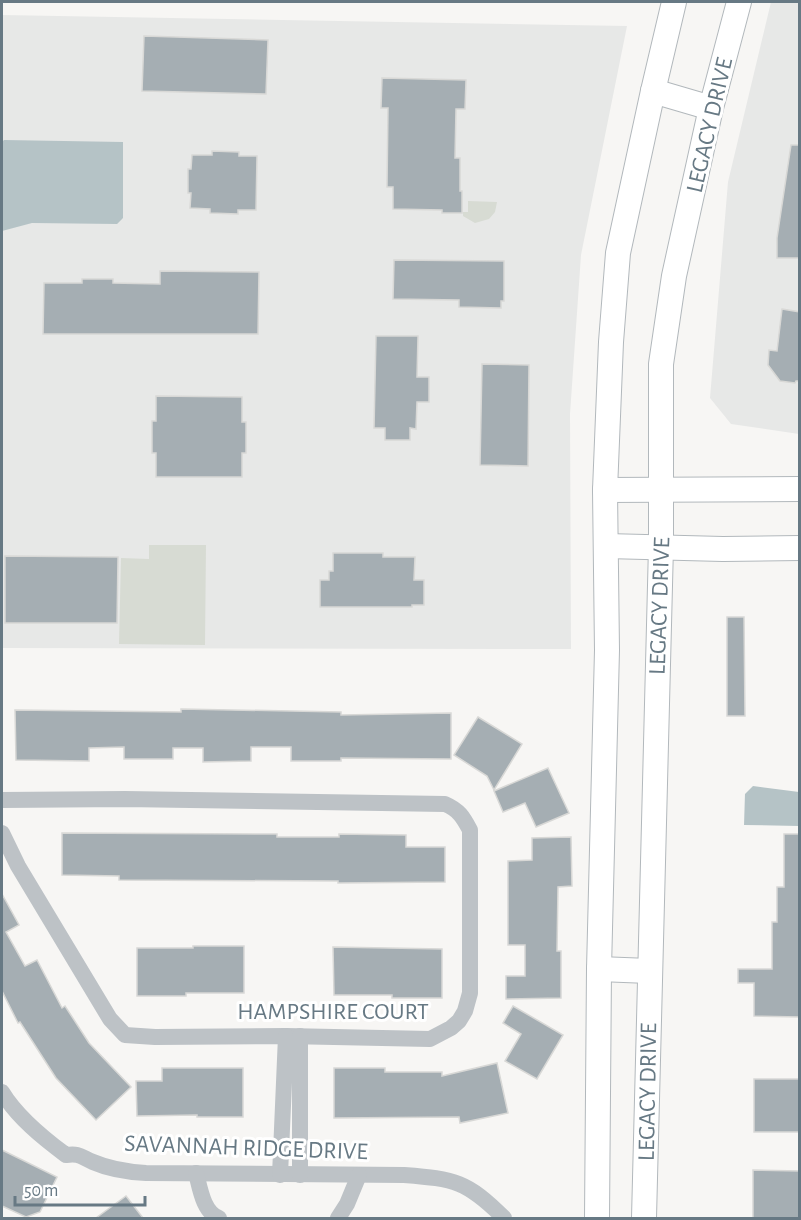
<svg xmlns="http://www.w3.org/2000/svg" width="801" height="1220" font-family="'Alegreya Sans',sans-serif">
	<rect width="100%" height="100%" fill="#f7f6f4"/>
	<g fill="#e7e8e7">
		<path d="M771 2H799V434L731 424 710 398 728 182Z"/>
		<path d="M2 15 627 26 581 255 570 414 571 649 2 648Z"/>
	</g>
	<g fill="#d7dbd3">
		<path d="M468 201 497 202 495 212 489 219 475 223 463 216V212H468Z"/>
		<path d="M149 545H206L205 645 119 644 121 558 149 559Z"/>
	</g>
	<g fill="#b5c3c6">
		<path d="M4 140 123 142V218L117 224 32 223 2 231V142Z"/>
		<path d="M753 786 799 792V826L744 825 745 794Z"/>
	</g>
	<g fill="#a5aeb3" stroke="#d8d8d6" stroke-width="1.5">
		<path d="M144 36 268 40 266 94 142 91Z"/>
		<path d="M382 78 466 80 465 109H456L455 158H460V191H462V213H442V210L393 209V187H387L388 108H381Z"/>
		<path d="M791 145H800V258H777V238Z"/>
		<path d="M212 151 239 152V156H257L256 210H238V214L210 213V209L190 208 191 193H188V169H191L192 155H212Z"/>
		<path d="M394 260 504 261V301H501V308L459 307V300L393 299Z"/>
		<path d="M160 271 259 272 258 334H43L44 283H82V279H113V283L160 284Z"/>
		<path d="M782 309 800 312V381H796L795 383 780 381 768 365 769 350 777 351Z"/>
		<path d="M376 336H418L417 377H429V402H417L416 429 410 428V440H385V428H374Z"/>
		<path d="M482 364 529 365 528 466 480 465Z"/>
		<path d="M156 396 242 397V422H246V453H242V477H156V453H152V421H156Z"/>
		<path d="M333 553H383V557H415L414 580H424V605H412V607H320V580H329V571H333Z"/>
		<path d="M5 556 118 557 117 623H5Z"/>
		<path d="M727 617H744L745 716H727Z"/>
		<path d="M181 709 341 712V715L451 713V759L341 758V761H291V747H251V761L203 762V748H173V759H124V747L89 748V761L16 760 15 710 181 712Z"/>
		<path d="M478 717 522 744 494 790 487 776 454 755Z"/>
		<path d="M548 768 569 813 536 827 525 803 503 812 494 791Z"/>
		<path d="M62 833 277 834V837H339V834L406 835V847H445V882L338 883V881L119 880V876L62 875Z"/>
		<path d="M784 834H800V1017L754 1016V983H738V969H772V922H777V887H784Z"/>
		<path d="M571 837 572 886 558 887 557 951H561V998L506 999V976H525V945H508V861L532 860V838Z"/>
		<path d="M2 894 19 925 6 932 25 966 37 960 62 1008 65 1006 89 1043 131 1087 96 1120 56 1078 20 1022 18 1023 2 991Z"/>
		<path d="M193 946H244V993H186V996H137V948H193Z"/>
		<path d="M333 947 442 949V998H392V995H334Z"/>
		<path d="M513 1006 563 1035 537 1079 505 1061 521 1034 503 1023Z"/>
		<path d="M497 1063 508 1113 460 1123 459 1117 334 1118V1068H385V1072H442V1076Z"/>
		<path d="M162 1068H243V1117H197V1115L137 1116 136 1081H162Z"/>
		<rect x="754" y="1079" width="46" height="53"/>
		<path d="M2 1150 57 1177 40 1212 26 1217 2 1206Z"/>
		<path d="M753 1170 800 1171V1218H753Z"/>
		<path d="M126 1196 143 1218H96Z"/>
	</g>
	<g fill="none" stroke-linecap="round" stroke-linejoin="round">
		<defs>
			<g id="secondary">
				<path d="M653 91 711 108"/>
				<path d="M605 490 800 489"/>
				<path d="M606 546 723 549 800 548"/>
				<path d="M599 969 649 971"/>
				<path d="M597 1218 599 969 607 650 605 490 611 342 618 253 653 91 674 2"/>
				<path d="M644 1218 661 546V364L674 276 711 108 739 2"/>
			</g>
		</defs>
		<use href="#secondary" stroke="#b2b8bc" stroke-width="26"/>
		<g stroke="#bdc2c6" stroke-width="16">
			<path d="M2 800 125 799 445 804C459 810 463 817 470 830V993L465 1011 459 1021 451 1028 430 1039 286 1036 155 1037 125 1035 110 1019 18 866 2 833"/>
			<path d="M2 1092C17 1117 43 1138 66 1155 80 1153 81 1157 93 1162 109 1169 128 1172 146 1173L404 1175C455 1179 467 1181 504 1218"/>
			<path d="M196 1173C200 1188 203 1212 219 1218"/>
			<path d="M280 1175 286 1036"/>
			<path d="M300 1175V1036"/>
			<path d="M338 1218 347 1204 359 1175"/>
		</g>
		<use href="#secondary" stroke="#fff" stroke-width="24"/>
	</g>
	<g text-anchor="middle" stroke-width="6" stroke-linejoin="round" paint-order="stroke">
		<g font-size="24" fill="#677984" stroke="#fff">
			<text transform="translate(709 125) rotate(-77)" y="8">LEGACY DRIVE</text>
			<text transform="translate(659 606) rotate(-88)" y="8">LEGACY DRIVE</text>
			<text x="333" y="1019">HAMPSHIRE COURT</text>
			<text transform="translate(647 1092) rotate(-89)" y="8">LEGACY DRIVE</text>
			<text transform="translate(246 1147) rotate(2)" y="8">SAVANNAH RIDGE DRIVE</text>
		</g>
	</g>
	<rect width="801" height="1220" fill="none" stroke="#677984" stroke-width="6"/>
	<path d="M15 1196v9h130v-9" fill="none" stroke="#677984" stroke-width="3"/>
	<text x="24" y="1196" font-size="18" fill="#677984" stroke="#ffffff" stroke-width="4.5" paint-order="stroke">50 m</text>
</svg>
